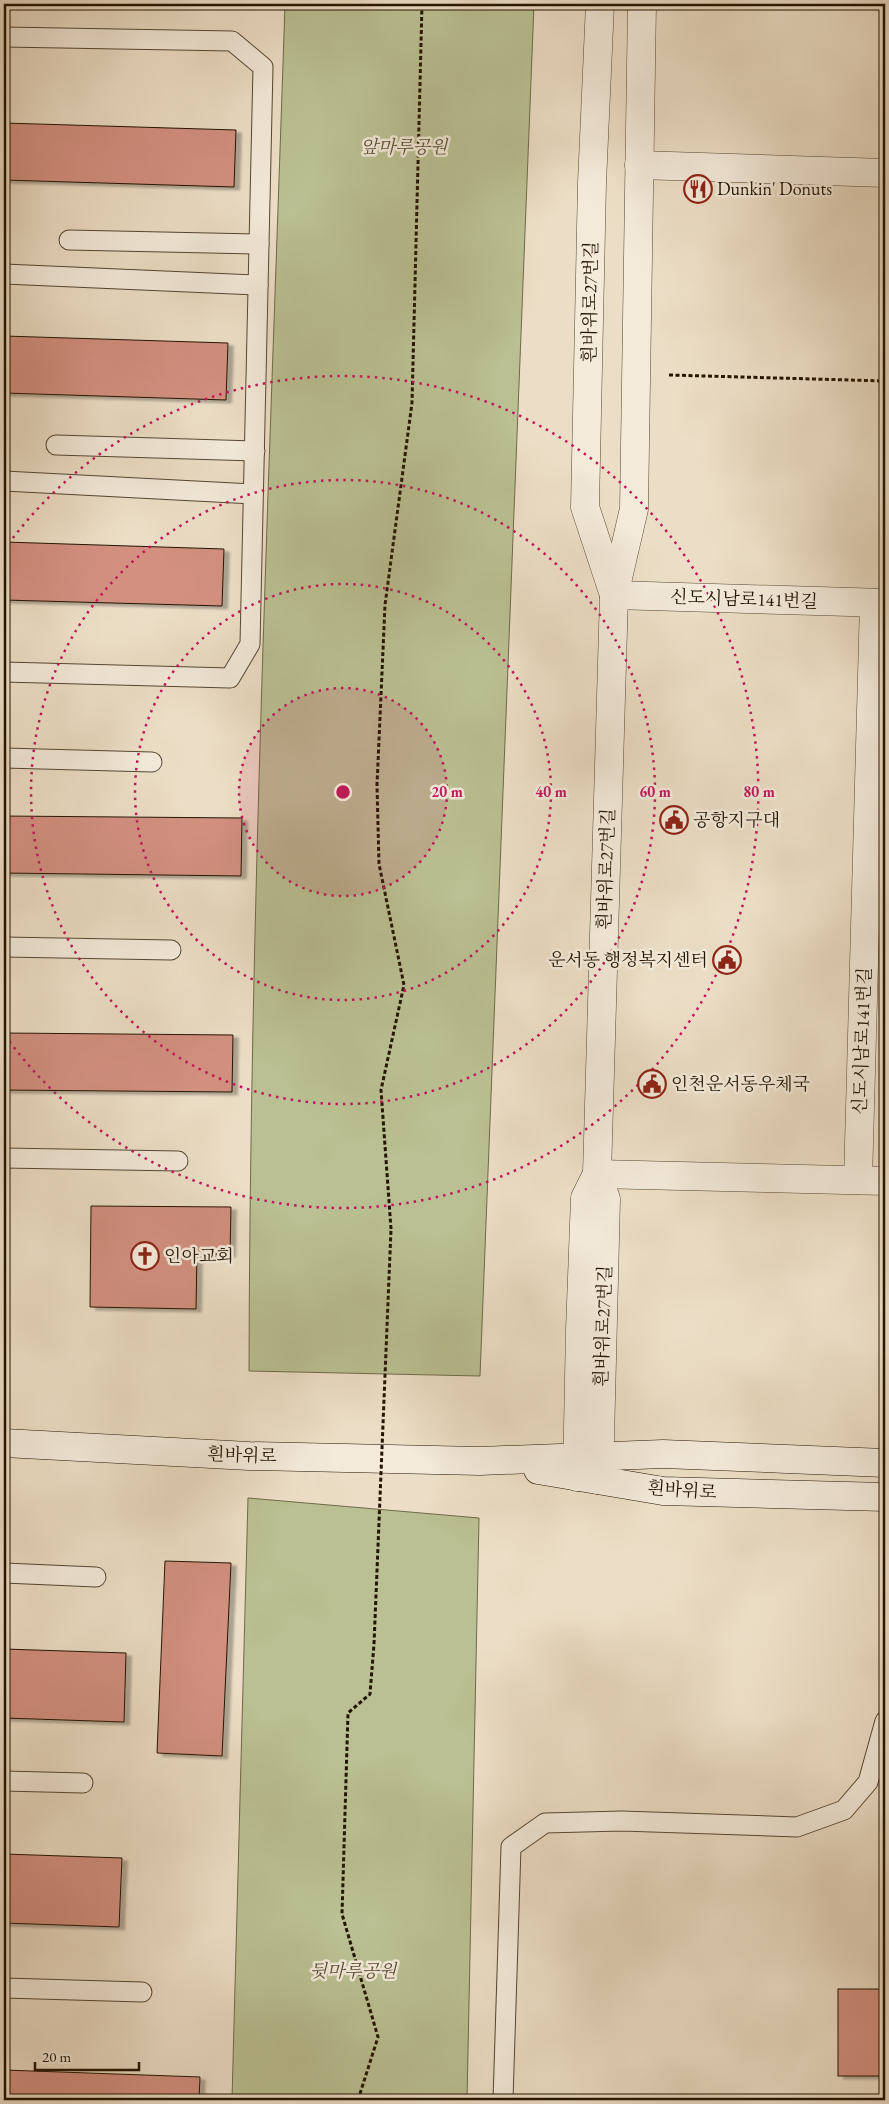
<svg xmlns="http://www.w3.org/2000/svg" width="889" height="2104" font-family="'EB Garamond','Noto Serif KR',serif">
	<defs>
		<filter id="shadow"><feDropShadow dx="5.5" dy="3" stdDeviation="1" flood-color="#0004"/></filter>
	</defs>
	<rect width="100%" height="100%" fill="#ecdec6"/>
	<filter id="stains"><feTurbulence type="fractalNoise" baseFrequency=".004" numOctaves="4"/><feColorMatrix values="0 0 0 0 .2 0 0 0 0 .09 0 0 0 0 .02 0 0 0 .5 -.17"/></filter>
	<radialGradient id="worn" r=".72"><stop offset=".6" stop-color="#630" stop-opacity="0"/><stop offset="1" stop-color="#630" stop-opacity=".3"/></radialGradient>
	<g fill="#bac093" stroke="#6e6a4a">
		<path d="M285 4H534L480 1376 249 1371C250 915 270 459 285 4Z"/>
		<path d="M248 1498 479 1518 467 2100H232Z"/>
	</g>
	<g fill="#d39081" stroke="#231401" filter="url(#shadow)">
		<path d="M4 123 236 130 234 187 4 180Z"/>
		<path d="M4 336 228 343 226 400 4 393Z"/>
		<path d="M4 542 224 549 222 606 4 600Z"/>
		<path d="M4 816 242 818 241 876 4 873Z"/>
		<path d="M4 1033 233 1035 232 1092 4 1090Z"/>
		<path d="M91 1206 231 1207 230 1254H197L196 1309 90 1307Z"/>
		<path d="M165 1561 231 1563 222 1756 157 1753Z"/>
		<path d="M4 1649 126 1653 124 1722 4 1718Z"/>
		<path d="M4 1854 122 1858 119 1927 4 1923Z"/>
		<rect x="838" y="1989" width="47" height="87"/>
		<path d="M4 2070 200 2077 199 2100H4Z"/>
	</g>
	<g fill="none" stroke-linecap="round" stroke-linejoin="round">
		<defs>
			<g id="lane">
				<path d="M4 37 232 41 263 67 250 644 230 678 4 672"/>
				<path d="M69 240 259 244"/>
				<path d="M4 274 258 285"/>
				<path d="M56 445 255 451"/>
				<path d="M4 481 253 494"/>
				<path d="M4 758 152 762"/>
				<path d="M4 947 171 950"/>
				<path d="M4 1158 178 1161"/>
				<path d="M4 1573 96 1577"/>
				<path d="M4 1781 83 1783"/>
				<path d="M4 1988 142 1992"/>
				<path d="M503 2100 511 1847 545 1823 622 1821 797 1827 844 1810 868 1782 885 1721"/>
			</g>
			<g id="street">
				<path d="M600 4 592 183 585 507 614 595"/>
				<path d="M639 165 885 173"/>
				<path d="M614 595 885 603"/>
				<path d="M597 1174 885 1181"/>
				<path d="M858 1180 874 603"/>
				<path d="M577 1477 580 1330 585 1198 597 1174"/>
				<path d="M599 1480 606 1199 597 1174 614 595 634 509 642 4"/>
			</g>
			<g id="secondary">
				<path d="M4 1443 249 1456 480 1461 663 1454 885 1463"/>
				<path d="M538 1470 663 1491 885 1497"/>
			</g>
		</defs>
		<use href="#lane" stroke="#554632" stroke-width="21"/>
		<use href="#street" stroke="#554632" stroke-width="29"/>
		<use href="#secondary" stroke="#231401" stroke-width="29"/>
		<g stroke="#231401" stroke-width="3" stroke-dasharray="4 2.5" stroke-linecap="butt">
			<path d="M669 375 885 381"/>
			<path d="M391 1229 381 1090 404 985 379 864 377 785 385 605 412 403 422 4"/>
			<path d="M358 2100 378 2037 342 1914 348 1713 370 1694 374 1644"/>
		</g>
		<use href="#lane" stroke="#f3eada" stroke-width="19"/>
		<use href="#street" stroke="#f3eada" stroke-width="28"/>
		<use href="#secondary" stroke="#f3eada" stroke-width="28"/>
		<path stroke="#231401" stroke-width="3" stroke-dasharray="4 2.5" stroke-linecap="butt" d="M374 1644 391 1229"/>
	</g>
	<circle cx="343" cy="792" r="104" fill="#c2185b" fill-opacity=".12"/>
	<g fill="none" stroke="#c2185b" stroke-width="2.5" stroke-dasharray="2.5 5">
		<circle cx="343" cy="792" r="104"/>
		<circle cx="343" cy="792" r="208"/>
		<circle cx="343" cy="792" r="312"/>
		<path d="M4 550A416 416 0 1 1 4 1034"/>
	</g>
	<defs>
		<symbol id="restaurant-ring" viewBox="-11 -11 22 22"><circle r="9.5" fill="#f3eada" stroke="#8f2418" stroke-width="1.5"/><path d="M-5-6h1v4h1v-4h1v4h1v-4h1v5L-1.5 .5V6h-2V.5L-5-1ZM5-6V6H3V1.5H1.5Q1.5-4 5-6Z" fill="#8f2418"/></symbol>
		<symbol id="civic-ring" viewBox="-11 -11 22 22"><circle r="9.5" fill="#f3eada" stroke="#8f2418" stroke-width="1.5"/><path d="M-.6-6.5H3V-4.5H.6V-3L4-1V1h2V6H-6V1h2V-1L-.6-3ZM-1.2 2.5V6h2.4V2.5Z" fill="#8f2418"/></symbol>
		<symbol id="church-ring" viewBox="-11 -11 22 22"><circle r="9.5" fill="#f3eada" stroke="#8f2418" stroke-width="1.5"/><path d="M-1.2-6h2.4v3.5h3.3v2.4h-3.3V6h-2.4V-.1h-3.3v-2.4h3.3Z" fill="#8f2418"/></symbol>
	</defs>
	<g fill-rule="evenodd">
		<use href="#restaurant-ring" x="682" y="173" width="32" height="32"/>
		<use href="#civic-ring" x="658" y="804" width="32" height="32"/>
		<use href="#civic-ring" x="711" y="944" width="32" height="32"/>
		<use href="#civic-ring" x="636" y="1068" width="32" height="32"/>
		<use href="#church-ring" x="129" y="1240" width="32" height="32"/>
	</g>
	<g text-anchor="middle" stroke-width="5" stroke-linejoin="round" paint-order="stroke">
		<g font-size="18" font-style="italic" fill="#585034" stroke="#f3eada">
			<text x="404" y="153">앞마루공원</text>
			<text x="353" y="1977">뒷마루공원</text>
		</g>
		<g font-size="18" fill="#231401" stroke="#f3eada" text-anchor="start">
			<text x="717" y="195">Dunkin' Donuts</text>
			<text x="693" y="826">공항지구대</text>
			<text x="708" y="966" text-anchor="end">운서동 행정복지센터</text>
			<text x="671" y="1090">인천운서동우체국</text>
			<text x="164" y="1262">인아교회</text>
		</g>
		<g font-size="18" fill="#231401" stroke="#f3eada">
			<text transform="translate(590 302) rotate(-89)" y="6">흰바위로27번길</text>
			<text transform="translate(744 599) rotate(2)" y="6">신도시남로141번길</text>
			<text transform="translate(606 869) rotate(-88)" y="6">흰바위로27번길</text>
			<text transform="translate(862 1041) rotate(-88)" y="6">신도시남로141번길</text>
			<text transform="translate(603 1326) rotate(-88)" y="6">흰바위로27번길</text>
			<text transform="translate(242 1455) rotate(2)" y="6">흰바위로</text>
			<text transform="translate(682 1490) rotate(4)" y="6">흰바위로</text>
		</g>
	</g>
	<circle cx="343" cy="792" r="8" fill="#c2185b" stroke="#f3eada" stroke-width="2.5"/>
	<g font-size="15" text-anchor="middle" font-weight="bold" fill="#c2185b" stroke="#f3eada" stroke-width="5" stroke-linejoin="round" paint-order="stroke">
		<text x="447" y="797">20 m</text>
		<text x="551" y="797">40 m</text>
		<text x="655" y="797">60 m</text>
		<text x="759" y="797">80 m</text>
	</g>
	<rect width="889" height="2104" fill="none" stroke="#ecdec6" stroke-width="20"/>
	<rect x="5" y="5" width="879" height="2094" fill="none" stroke="#231401" stroke-width="2.5"/>
	<rect x="10" y="10" width="869" height="2084" fill="none" stroke="#231401"/>
	<path d="M35 2062v8h104v-8" fill="none" stroke="#231401" stroke-width="2.5"/>
	<text x="42" y="2062" font-size="15" fill="#231401" stroke="#f3eada" stroke-width="4" paint-order="stroke">20 m</text>
	<rect width="100%" height="100%" filter="url(#stains)"/>
	<rect width="100%" height="100%" fill="url(#worn)"/>
</svg>
